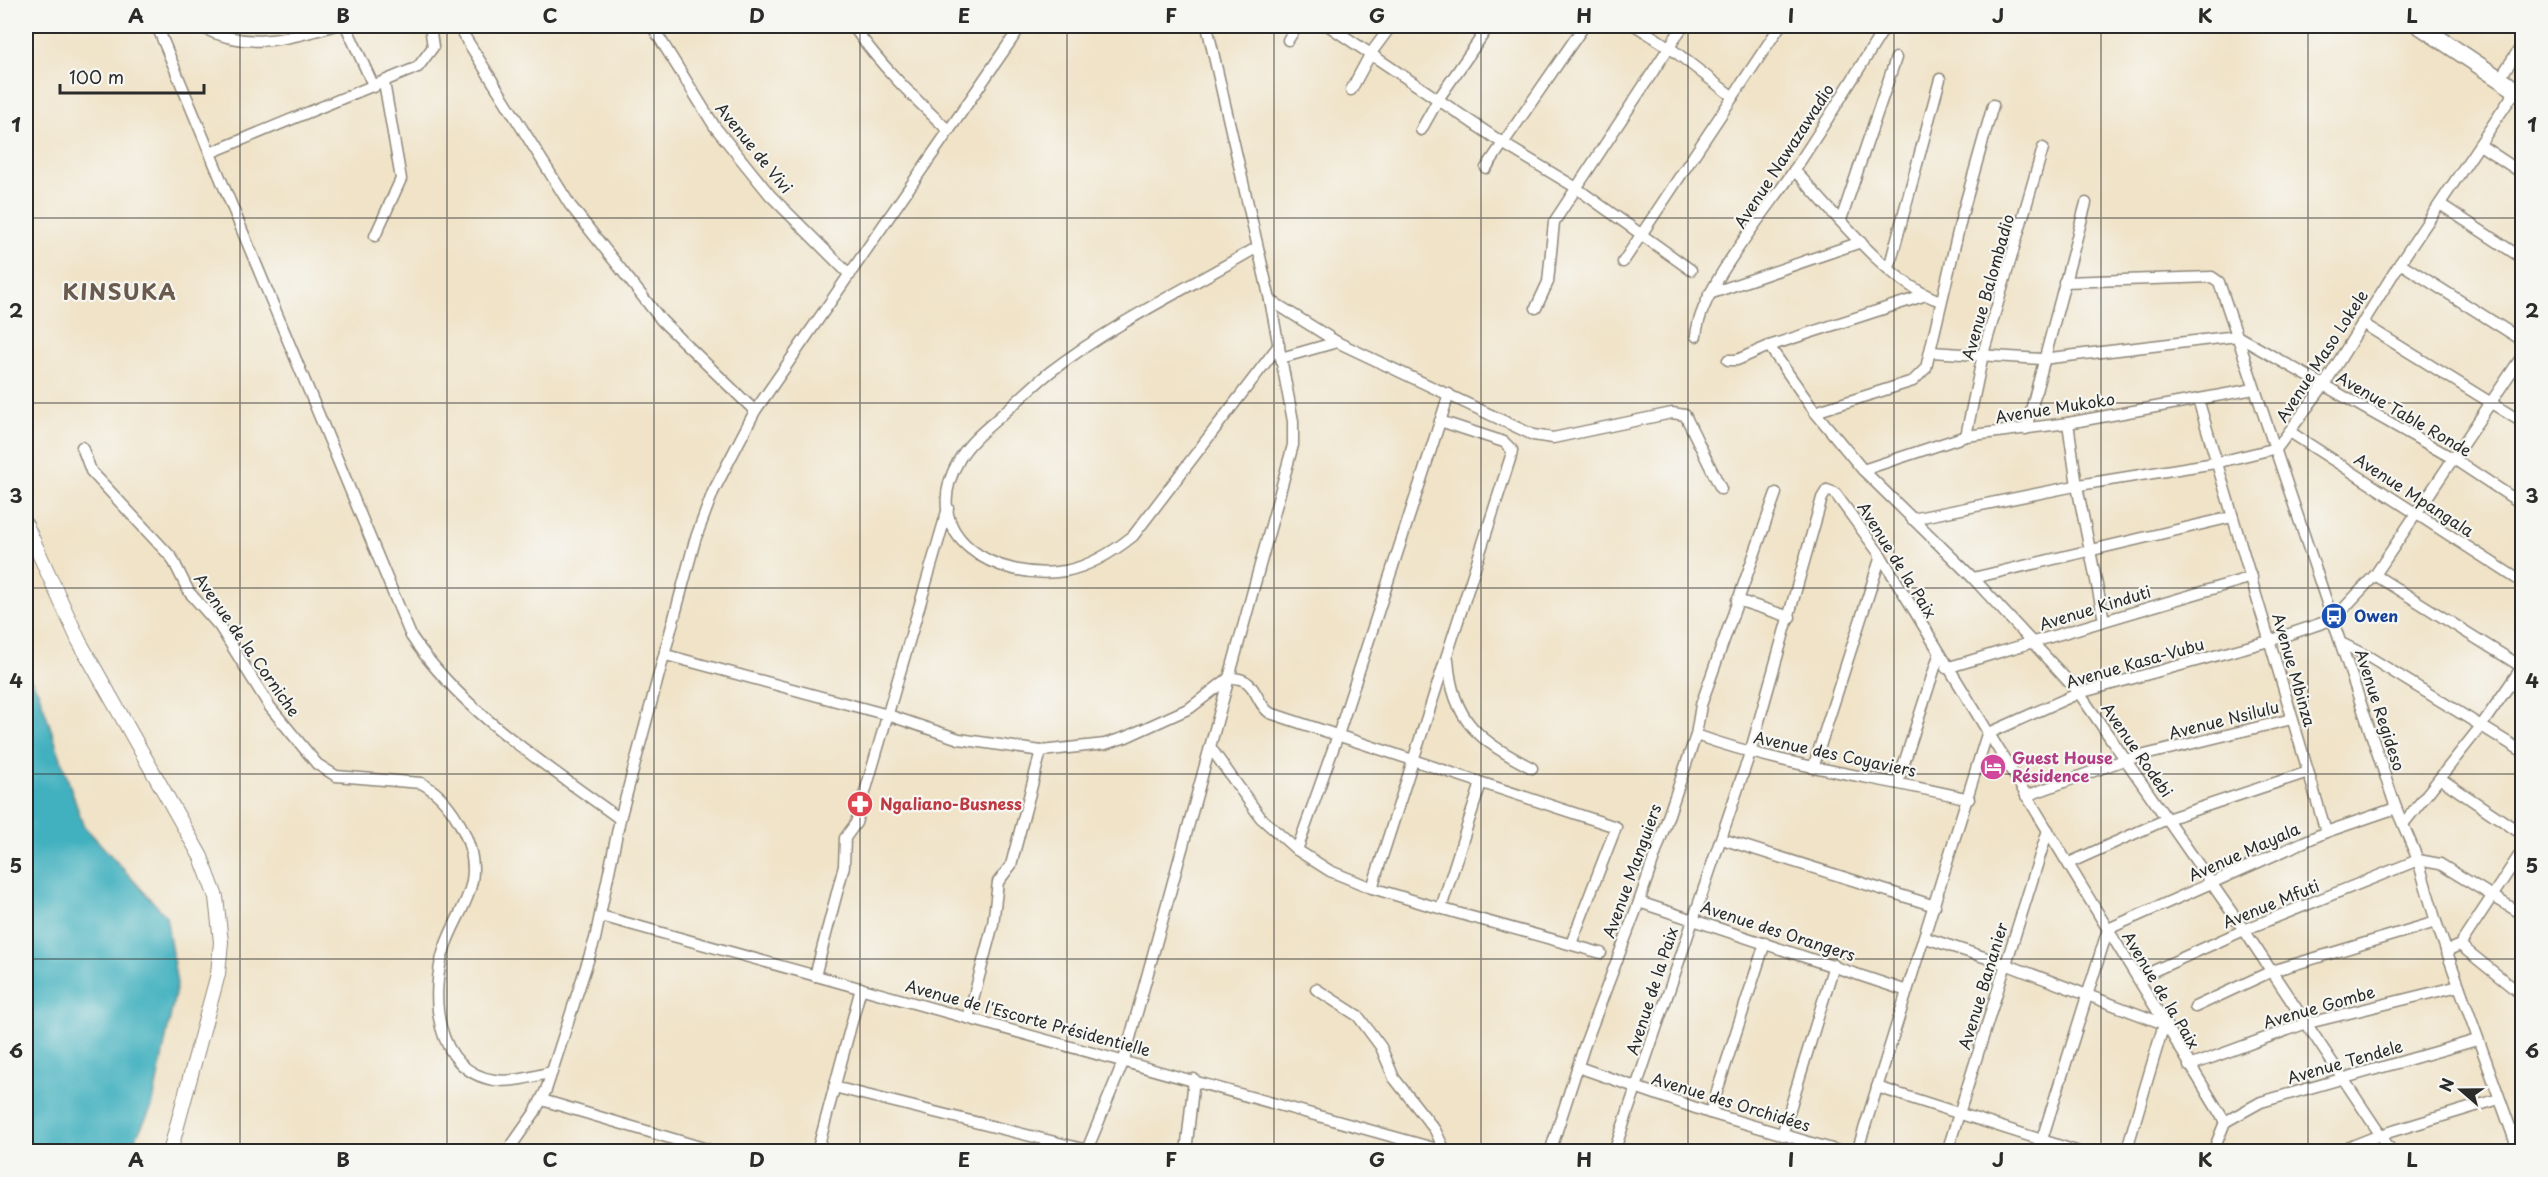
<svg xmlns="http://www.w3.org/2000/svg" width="2548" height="1177" font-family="'Playpen Sans',sans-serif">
	<rect width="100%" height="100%" fill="#f6f6f2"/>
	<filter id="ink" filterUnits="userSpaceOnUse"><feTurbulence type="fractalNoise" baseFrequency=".0167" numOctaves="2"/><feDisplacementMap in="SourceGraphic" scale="12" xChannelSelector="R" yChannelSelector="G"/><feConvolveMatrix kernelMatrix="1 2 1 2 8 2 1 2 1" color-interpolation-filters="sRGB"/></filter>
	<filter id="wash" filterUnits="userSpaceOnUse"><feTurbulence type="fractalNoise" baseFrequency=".008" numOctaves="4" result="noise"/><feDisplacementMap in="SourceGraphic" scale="24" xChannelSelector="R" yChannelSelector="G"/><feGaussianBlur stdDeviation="1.35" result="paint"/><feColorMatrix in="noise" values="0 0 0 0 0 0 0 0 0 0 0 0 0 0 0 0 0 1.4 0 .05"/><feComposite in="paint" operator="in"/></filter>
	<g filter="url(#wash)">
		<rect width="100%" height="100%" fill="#f0e3c8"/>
		<path fill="#43b1bf" stroke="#376e75" stroke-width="1.5" d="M26 672 39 693 83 825 166 916 177 984 152 1107 129 1151H26Z"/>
	</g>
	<g filter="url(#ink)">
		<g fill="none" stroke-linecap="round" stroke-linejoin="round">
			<defs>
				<g id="minor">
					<path d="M157 26 411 636C463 713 546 765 620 819"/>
					<path d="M346 26 374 87"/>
					<path d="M458 26 570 205 662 321 755 411"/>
					<path d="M652 26 715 127 770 195 850 275"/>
					<path d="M853 26C880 65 914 98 949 131"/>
					<path d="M1329 26 1504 144 1575 187 1691 270"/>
					<path d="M1636 26 1669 47 1733 97"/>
					<path d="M201 27C248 51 285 39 333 26"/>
					<path d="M1288 40 1297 26"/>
					<path d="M2500 78 2522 45"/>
					<path d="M1351 90 1371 53 1391 26"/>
					<path d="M1421 130 1439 98 1489 26"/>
					<path d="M2480 145 2522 173"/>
					<path d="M210 153 418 67 433 47 430 26"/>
					<path d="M1486 168 1584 26"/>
					<path d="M1794 170C1832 210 1889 285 1941 301"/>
					<path d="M2440 204 2522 258"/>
					<path d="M1841 220 1896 58"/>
					<path d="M375 236 401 179 384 82"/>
					<path d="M1256 248C1188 288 1112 324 1050 372 1035 384 1021 398 1006 411 990 426 970 440 959 460 915 537 997 582 1065 571 1091 566 1113 552 1133 536L1279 345"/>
					<path d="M1623 262 1780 26"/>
					<path d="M2400 263 2522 340"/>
					<path d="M1889 268 1940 79"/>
					<path d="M2064 282 2212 277 2219 282 2396 808 2418 860 2436 922 2519 1152"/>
					<path d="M1709 294 1861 242"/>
					<path d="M1270 300 1337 342 1533 435 1553 438 1672 413 1685 415 1721 489"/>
					<path d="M1536 308 1548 282 1554 222 1683 26"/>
					<path d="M2362 323 2522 422"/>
					<path d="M1696 336C1700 289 1765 213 1793 172 1824 126 1853 78 1882 32"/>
					<path d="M1769 346 1815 412 1863 470 1973 578 2079 693 2244 930 2392 1152"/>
					<path d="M1931 352 2042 359 2237 336 2454 459 2522 504"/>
					<path d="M1281 358 1337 342"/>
					<path d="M1728 360H1737L1769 346 1923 296"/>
					<path d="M2198 399 2326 832"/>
					<path d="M1815 412 1913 381 1926 368 1962 215 1993 105"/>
					<path d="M2068 423 2077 486 2104 620"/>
					<path d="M2026 429 2086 203"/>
					<path d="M2290 432 2522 582"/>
					<path d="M1966 436 1983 354 2043 148"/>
					<path d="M82 447 91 471 172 558 189 592 220 627 270 707 317 764 336 776 421 783C449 797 473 838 473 870 473 897 453 922 445 947 429 993 434 1070 494 1080 513 1083 534 1076 552 1072"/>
					<path d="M1863 470 1966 436 2068 423 2254 389"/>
					<path d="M1912 519 2085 484 2215 463 2277 448 2324 385 2400 263 2516 90"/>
					<path d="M2375 575 2522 667"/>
					<path d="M1973 578 2232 517"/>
					<path d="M1737 600 1790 617"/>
					<path d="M2343 644 2369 657 2522 751"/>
					<path d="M666 655 888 715 959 739 1041 751 1105 744 1126 737 1190 708 1229 678C1258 676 1254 703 1270 713L1616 827 1571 944"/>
					<path d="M1448 659C1452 722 1480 741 1532 768"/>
					<path d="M1946 668 2252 577"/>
					<path d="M1696 735C1785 767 1878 777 1969 799"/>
					<path d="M1210 747 1261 818 1297 850 1330 871 1372 888 1425 904 1601 953"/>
					<path d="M1813 768 1881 556"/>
					<path d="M2441 779 2522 834"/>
					<path d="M1898 782 1939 655"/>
					<path d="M2026 796 2124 760 2292 719"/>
					<path d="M2404 823 2481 726 2522 667"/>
					<path d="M1722 839 1935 906"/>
					<path d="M1297 850 1338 735 1449 394"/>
					<path d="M2069 863 2167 819 2308 772"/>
					<path d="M1372 888 1511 456 1512 450 1504 442 1440 421"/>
					<path d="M1639 902 1907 991"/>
					<path d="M1441 908 1481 783"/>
					<path d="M601 916 1448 1152"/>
					<path d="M1926 938 2005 964 2164 1024 2126 1152"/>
					<path d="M2460 945 2522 995"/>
					<path d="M2446 951 2460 945 2522 851"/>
					<path d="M815 976 844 866 845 838 856 823 948 508"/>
					<path d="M2138 978 2244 930 2418 860 2440 864 2522 914"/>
					<path d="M1316 989 1358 1016 1381 1047 1394 1078 1435 1130 1445 1151"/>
					<path d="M2195 1007 2272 971 2436 922"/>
					<path d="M968 1018 993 924 998 882 1011 865 1041 751"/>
					<path d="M2189 1066 2304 1024 2459 986"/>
					<path d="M1578 1067 1710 1113 1842 1152"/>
					<path d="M834 1087 1087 1150 1124 1060 1293 445V421L1270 300 1207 26"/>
					<path d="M1877 1087 2079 1152"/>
					<path d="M542 1100 717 1152"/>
					<path d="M1710 1113 1765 943"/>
					<path d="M2225 1122 2261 1102 2477 1040"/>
					<path d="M1782 1135 1834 965"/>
					<path d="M507 1152 535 1112 546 1090 595 939 620 819 695 540 713 492 755 411 1021 26"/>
					<path d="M817 1152 861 988"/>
					<path d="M1186 1152 1194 1079"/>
					<path d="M1550 1152 1584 1047 1639 902 1696 735 1701 705 1776 493"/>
					<path d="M1614 1152 1750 753 1822 498 1827 490 1835 493 1881 556 2225 1122"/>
					<path d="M1857 1152 1987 734 2079 693 2269 641 2334 619 2375 575 2522 356"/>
					<path d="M1947 1152 2048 830"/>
					<path d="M2038 1152 2108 929 2326 832 2396 808"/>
					<path d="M2213 1152 2225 1122"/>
					<path d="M2337 1152 2380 1135 2499 1099"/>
				</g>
				<path id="secondary" d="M26 525 79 641 201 857 216 897 221 942 218 974 170 1152"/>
				<path id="primary" d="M2420 26 2522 94"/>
			</defs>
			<use href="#minor" stroke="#8e877a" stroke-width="13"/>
			<use href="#secondary" stroke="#8e877a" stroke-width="16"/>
			<use href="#primary" stroke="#8e877a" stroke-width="19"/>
			<use href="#minor" stroke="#fff" stroke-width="10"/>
			<use href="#secondary" stroke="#fff" stroke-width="14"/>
			<use href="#primary" stroke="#fff" stroke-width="16"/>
		</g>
	</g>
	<path fill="none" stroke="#2b2b2b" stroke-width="1.5" stroke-opacity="0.55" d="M240 26V1152M447 26V1152M654 26V1152M860 26V1152M1067 26V1152M1274 26V1152M1481 26V1152M1688 26V1152M1894 26V1152M2101 26V1152M2308 26V1152M26 218H2522M26 403H2522M26 588H2522M26 774H2522M26 959H2522"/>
	<defs>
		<symbol id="bus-disc" viewBox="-11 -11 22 22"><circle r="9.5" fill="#1a4fb4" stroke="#f6f6f2"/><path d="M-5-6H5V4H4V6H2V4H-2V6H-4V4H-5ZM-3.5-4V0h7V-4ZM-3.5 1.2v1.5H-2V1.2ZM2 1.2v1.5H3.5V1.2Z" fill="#fff"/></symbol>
		<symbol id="hotel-disc" viewBox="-11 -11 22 22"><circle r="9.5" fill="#d1479c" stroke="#f6f6f2"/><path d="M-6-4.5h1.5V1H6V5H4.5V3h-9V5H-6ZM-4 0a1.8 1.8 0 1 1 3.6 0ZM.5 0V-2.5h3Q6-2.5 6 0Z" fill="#fff"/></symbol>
		<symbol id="pharmacy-disc" viewBox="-11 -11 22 22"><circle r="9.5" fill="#e0444e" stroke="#f6f6f2"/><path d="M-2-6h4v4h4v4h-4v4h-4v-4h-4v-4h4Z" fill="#fff"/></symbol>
	</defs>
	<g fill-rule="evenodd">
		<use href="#bus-disc" x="2319" y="601" width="30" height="30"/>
		<use href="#hotel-disc" x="1978" y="752" width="30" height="30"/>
		<use href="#pharmacy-disc" x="845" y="789" width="30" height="30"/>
	</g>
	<g text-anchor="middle" stroke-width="4.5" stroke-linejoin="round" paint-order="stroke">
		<g font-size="16" fill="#2b2b2b" stroke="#f6f6f2">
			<text transform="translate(754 148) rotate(51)" y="6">Avenue de Vivi</text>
			<text transform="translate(1784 156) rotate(-57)" y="6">Avenue Nawazawadio</text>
			<text transform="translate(1988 287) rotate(-74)" y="6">Avenue Balombadio</text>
			<text transform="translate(2322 356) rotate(-57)" y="6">Avenue Maso Lokele</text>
			<text transform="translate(2055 408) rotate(-9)" y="6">Avenue Mukoko</text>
			<text transform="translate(2404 414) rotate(30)" y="6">Avenue Table Ronde</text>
			<text transform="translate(2414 495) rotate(33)" y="6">Avenue Mpangala</text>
			<text transform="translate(1897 560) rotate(58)" y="6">Avenue de la Paix</text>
			<text transform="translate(2095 608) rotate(-17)" y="6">Avenue Kinduti</text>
			<text transform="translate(247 645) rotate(55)" y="6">Avenue de la Corniche</text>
			<text transform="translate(2135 663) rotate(-16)" y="6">Avenue Kasa-Vubu</text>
			<text transform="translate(2294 670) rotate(74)" y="6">Avenue Mbinza</text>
			<text transform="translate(2380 710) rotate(72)" y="6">Avenue Regideso</text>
			<text transform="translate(2224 720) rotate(-14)" y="6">Avenue Nsilulu</text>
			<text transform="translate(2137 750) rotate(55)" y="6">Avenue Rodebi</text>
			<text transform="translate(1835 754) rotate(12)" y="6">Avenue des Coyaviers</text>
			<text transform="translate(2244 852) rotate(-24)" y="6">Avenue Mayala</text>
			<text transform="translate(1632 871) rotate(-70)" y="6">Avenue Manguiers</text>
			<text transform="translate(2271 904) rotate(-22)" y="6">Avenue Mfuti</text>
			<text transform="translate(1778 931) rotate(18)" y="6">Avenue des Orangers</text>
			<text transform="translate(1983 986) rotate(-73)" y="6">Avenue Bananier</text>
			<text transform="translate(2161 990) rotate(59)" y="6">Avenue de la Paix</text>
			<text transform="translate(1652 991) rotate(-72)" y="6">Avenue de la Paix</text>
			<text transform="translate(2319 1007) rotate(-16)" y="6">Avenue Gombe</text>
			<text transform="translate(1028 1018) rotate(15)" y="6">Avenue de l'Escorte Présidentielle</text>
			<text transform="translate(2345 1062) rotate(-16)" y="6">Avenue Tendele</text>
			<text transform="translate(1731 1102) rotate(17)" y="6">Avenue des Orchidées</text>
		</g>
		<g font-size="16" font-weight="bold" fill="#164399" stroke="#f6f6f2" text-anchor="start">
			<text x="2354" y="622">Owen</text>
		</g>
		<g font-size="16" font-weight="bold" fill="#b23c85" stroke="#f6f6f2" text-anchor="start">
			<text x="2012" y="764">Guest House<tspan x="2012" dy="18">Résidence</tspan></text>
		</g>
		<g font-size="16" font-weight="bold" fill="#be3a42" stroke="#f6f6f2" text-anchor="start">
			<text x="880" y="810">Ngaliano-Busness</text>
		</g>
		<g font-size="22" font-weight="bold" letter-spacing="1.5" fill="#6b5b4e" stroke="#f6f6f2">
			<text x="120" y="300">KINSUKA</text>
		</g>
	</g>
	<rect width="2548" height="1177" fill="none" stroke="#f6f6f2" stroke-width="66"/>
	<g transform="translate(2461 1090) rotate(290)" stroke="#f6f6f2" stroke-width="4.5" paint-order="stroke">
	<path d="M0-4.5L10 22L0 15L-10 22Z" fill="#2b2b2b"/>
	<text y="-9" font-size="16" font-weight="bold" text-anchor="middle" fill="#2b2b2b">N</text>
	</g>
	<path d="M60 84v9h144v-9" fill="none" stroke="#2b2b2b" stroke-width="3"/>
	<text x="69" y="84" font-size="18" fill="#2b2b2b" stroke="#f6f6f2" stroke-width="4.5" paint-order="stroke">100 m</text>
	<rect x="33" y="33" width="2482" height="1111" fill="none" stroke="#2b2b2b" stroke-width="2"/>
	<g font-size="20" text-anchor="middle" font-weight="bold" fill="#2b2b2b">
		<text x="136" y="23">A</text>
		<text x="343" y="23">B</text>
		<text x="550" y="23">C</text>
		<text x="757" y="23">D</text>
		<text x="964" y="23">E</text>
		<text x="1171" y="23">F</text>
		<text x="1377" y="23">G</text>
		<text x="1584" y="23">H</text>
		<text x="1791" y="23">I</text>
		<text x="1998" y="23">J</text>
		<text x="2205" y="23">K</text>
		<text x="2412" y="23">L</text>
		<text x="16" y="132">1</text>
		<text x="2532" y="132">1</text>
		<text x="16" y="318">2</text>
		<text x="2532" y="318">2</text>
		<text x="16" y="503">3</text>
		<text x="2532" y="503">3</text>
		<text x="16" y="688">4</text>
		<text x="2532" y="688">4</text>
		<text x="16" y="873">5</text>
		<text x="2532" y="873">5</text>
		<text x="16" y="1058">6</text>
		<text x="2532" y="1058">6</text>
		<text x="136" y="1167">A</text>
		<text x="343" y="1167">B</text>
		<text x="550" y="1167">C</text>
		<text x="757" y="1167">D</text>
		<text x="964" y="1167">E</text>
		<text x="1171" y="1167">F</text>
		<text x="1377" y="1167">G</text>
		<text x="1584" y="1167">H</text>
		<text x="1791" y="1167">I</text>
		<text x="1998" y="1167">J</text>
		<text x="2205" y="1167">K</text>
		<text x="2412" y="1167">L</text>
	</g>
</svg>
